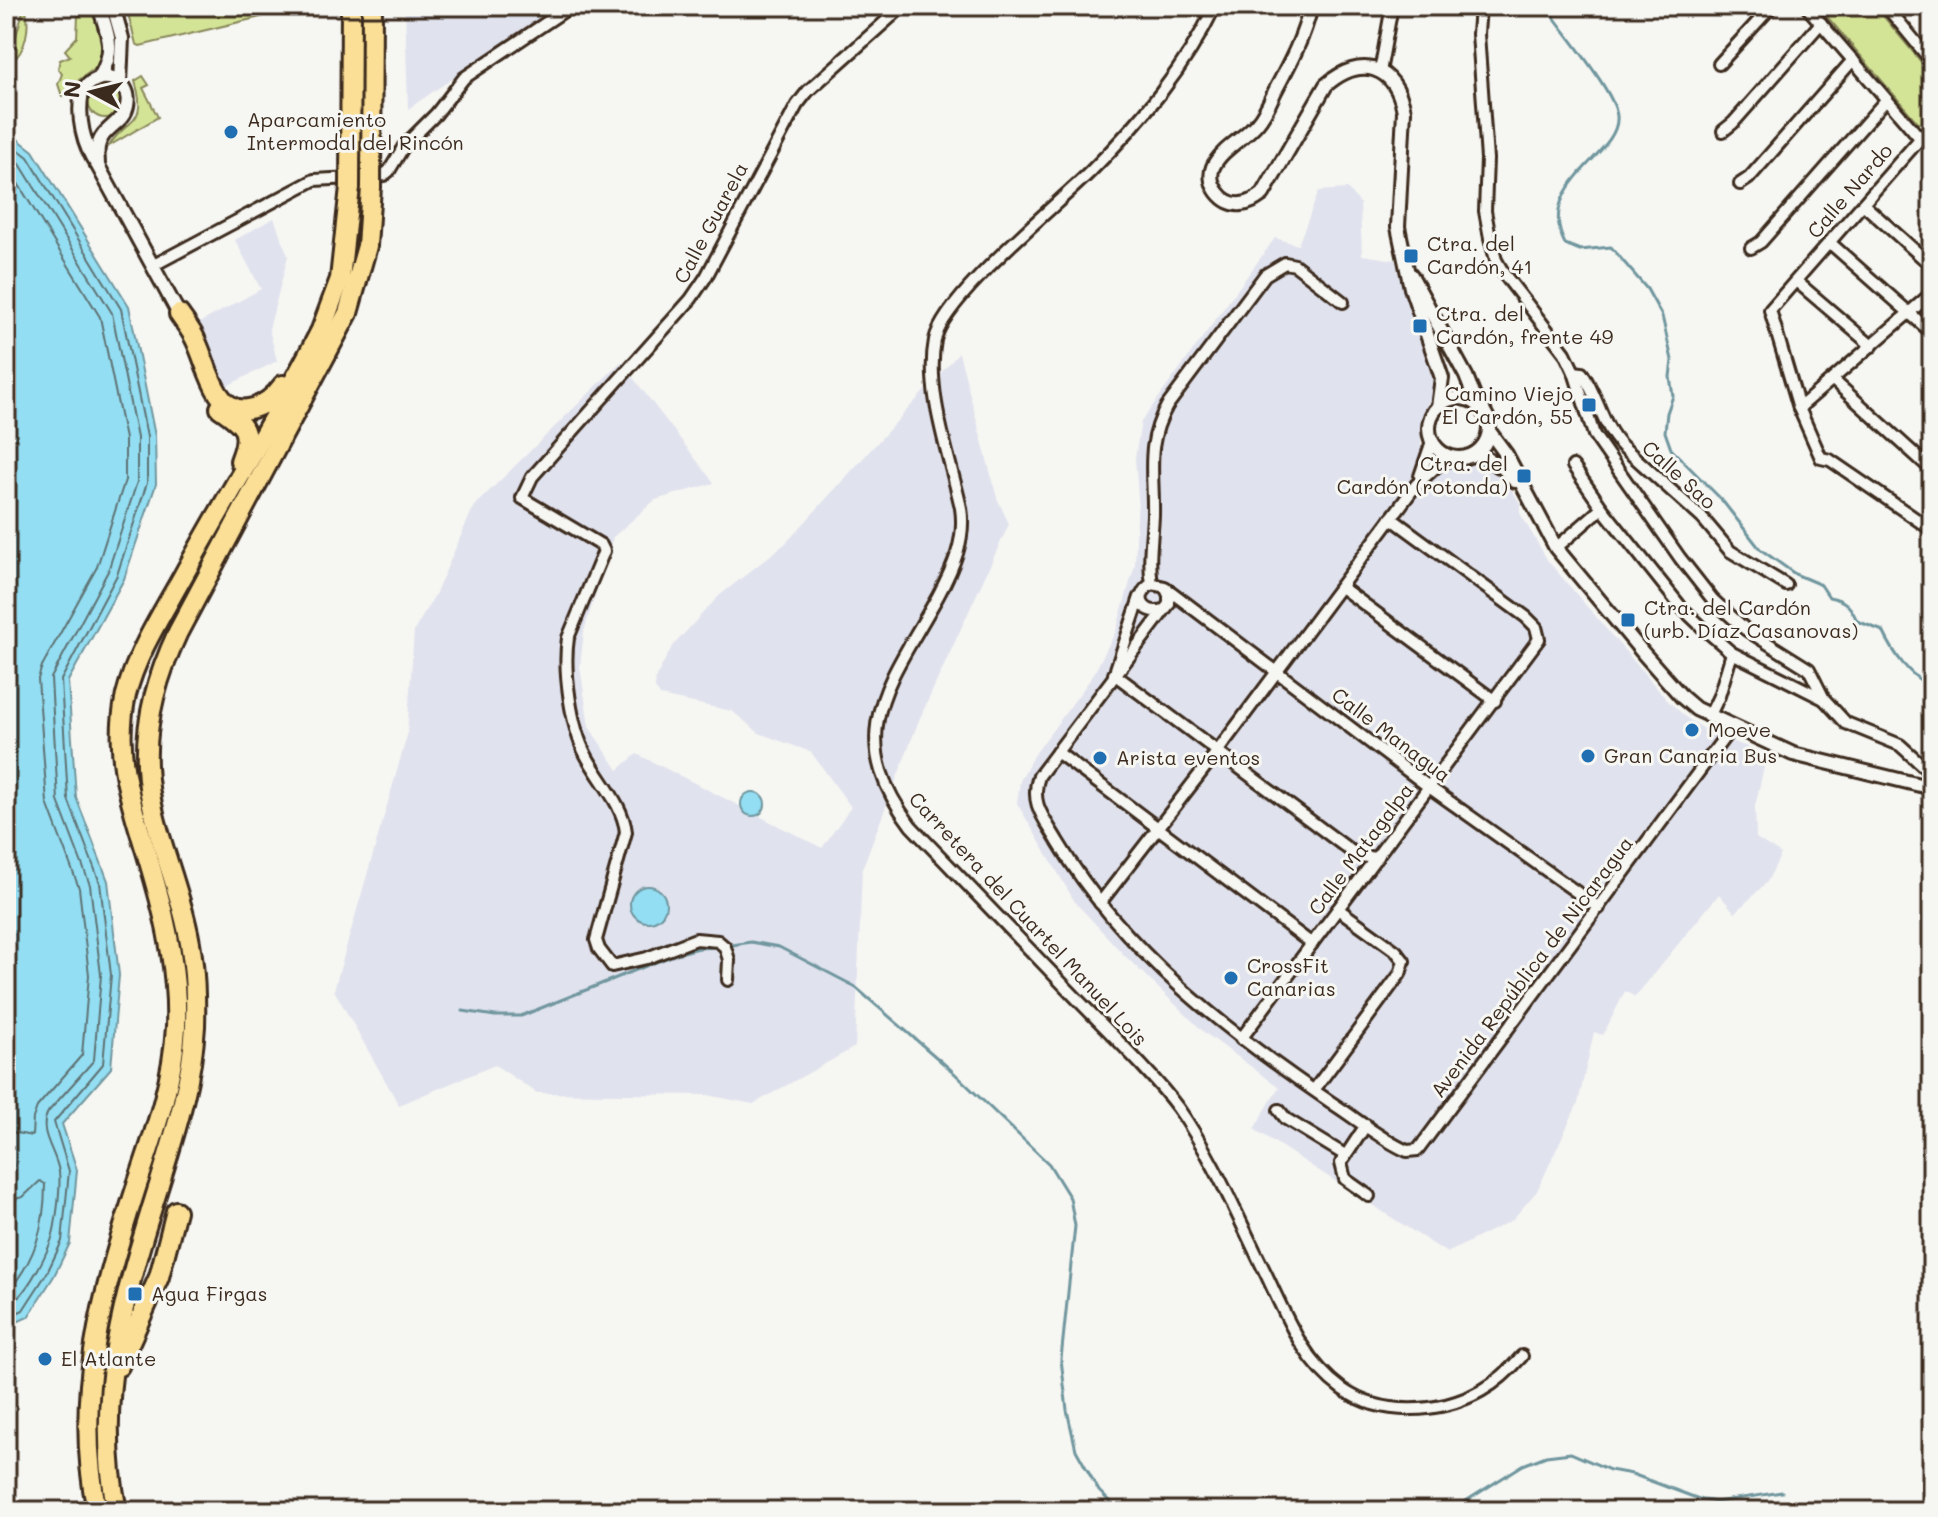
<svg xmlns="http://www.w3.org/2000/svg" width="1938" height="1517" font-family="Mali,sans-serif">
	<rect width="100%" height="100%" fill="#f6f6f2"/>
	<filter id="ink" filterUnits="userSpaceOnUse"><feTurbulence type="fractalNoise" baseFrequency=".0125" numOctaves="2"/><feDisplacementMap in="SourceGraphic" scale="16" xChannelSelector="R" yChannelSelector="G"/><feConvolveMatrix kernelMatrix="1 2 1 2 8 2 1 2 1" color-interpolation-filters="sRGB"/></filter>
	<g filter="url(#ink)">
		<g fill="#e0e2ee">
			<path d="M405 6H557L408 109Z"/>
			<path d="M1347 189 1360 203 1362 255 1395 260 1436 387 1422 416 1421 446 1456 467 1472 465 1491 470 1506 481 1520 503V513L1548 561 1667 700 1688 719 1714 735 1767 754 1755 806 1756 838 1781 854 1767 882 1735 913 1719 894 1635 997 1625 991 1603 1035 1594 1032 1578 1103 1537 1191 1512 1220 1447 1253 1254 1129 1279 1087 1205 1033 1124 955 1075 902 1017 803 1020 781 1032 758 1092 677 1116 631 1135 565 1138 496 1135 458 1141 422 1275 238 1298 245 1319 191Z"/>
			<path d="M274 218 288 256 269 329 277 361 227 386 194 326 261 289 235 240Z"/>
			<path d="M959 353 997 498 1009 524 919 720 862 869 855 1047 753 1104 708 1095 537 1093 495 1065 399 1105 334 990 407 736 414 631 436 593 474 506 621 362 714 483 655 500 613 537 584 631 580 666 589 727 618 770 637 754 822 848 851 807 811 752 759 733 732 711 660 696 655 688 656 677 672 647 702 614 719 596 786 543Z"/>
		</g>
		<g fill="#d4e497" stroke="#88875a" stroke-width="2">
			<path d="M86 6H91L104 48 101 64 79 80 73 96H62L58 84 62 74 58 68 60 60 70 56 65 50 77 37 78 16 86 14Z"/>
			<path d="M126 6H306L140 46 136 44Z"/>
			<path d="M1818 6H1875L1932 75V110L1921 123H1918Z"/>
			<path d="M26 10C30 27 26 52 11 62L6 57V49L16 36 23 11Z"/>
			<path d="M143 76 149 85 143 88 158 117 109 146C126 117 149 127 135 81Z"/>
			<circle cx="105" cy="101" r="17"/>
		</g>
		<g fill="#93def3" stroke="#70969e" stroke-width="2">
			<path d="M6 130 33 151 129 306 155 436 156 484 124 579 68 681 76 797 108 881 119 975 111 1068 62 1124 77 1170 70 1243 54 1276 28 1317 6 1327V1172L14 1166 13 1162 9 1161 6 1147Z"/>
			<circle cx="753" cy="804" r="12"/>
			<circle cx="648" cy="904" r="18"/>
		</g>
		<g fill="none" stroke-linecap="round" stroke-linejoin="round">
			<g stroke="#5e7273" stroke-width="2">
				<path d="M6 140 28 157 121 309 147 437V483L117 575 61 680 68 799 100 883 111 975 103 1064 54 1122 69 1171 62 1241 47 1273 23 1310 6 1318"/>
				<path d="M6 153 20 164 112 313 137 438V482L108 571 51 678 58 801 90 885 101 975 94 1060 48 1112C37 1132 56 1151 59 1172 61 1186 56 1228 51 1241 44 1260 24 1299 6 1307"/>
				<path d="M6 168 11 172 100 317 125 439V480L97 567 42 666 38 679 47 803 79 888 89 975 82 1055 37 1107 33 1118 32 1136 6 1131"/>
				<path d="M6 1201 23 1197 40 1181 45 1184C45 1227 35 1261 6 1294"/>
			</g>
			<g stroke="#70969e" stroke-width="3">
				<path d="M1553 6 1554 17C1568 37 1615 93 1617 116 1621 155 1534 183 1565 244L1580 250 1611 247 1647 289 1662 316 1672 360 1670 377 1673 396 1667 413 1665 432 1671 449 1721 499 1760 549 1795 574 1821 585 1829 597C1845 600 1851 606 1857 621L1883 631C1895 656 1908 674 1932 688"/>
				<path d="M726 946 751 942 779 947 854 986 951 1070 1049 1164 1070 1198 1075 1226 1061 1359 1067 1410 1076 1450 1099 1491 1119 1511"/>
				<path d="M463 1011 495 1016H521L676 954 699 948 719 947"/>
				<path d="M1450 1511 1523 1465 1546 1456 1571 1453 1610 1470 1632 1474 1699 1499 1716 1502 1782 1492"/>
			</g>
			<defs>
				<g id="minor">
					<path d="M1215 6C1185 69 1140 122 1091 171 1057 205 943 298 935 340 925 392 950 457 961 508 966 540 953 568 938 596 890 682 841 734 911 826 967 884 1023 942 1079 1001 1110 1033 1152 1073 1178 1108 1214 1159 1238 1218 1266 1274 1286 1316 1303 1361 1342 1389 1381 1417 1440 1414 1481 1391 1497 1382 1510 1370 1522 1356"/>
					<path d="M1480 6 1478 34 1487 159 1485 211 1490 238 1496 260 1504 274 1565 353 1574 372 1594 435 1680 558 1713 600 1745 629 1809 669 1824 699 1846 723 1900 745 1932 774"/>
					<path d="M1806 6 1920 138"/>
					<path d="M1886 6 1932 62"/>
					<path d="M1719 64 1772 6"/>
					<path d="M1380 72 1392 6"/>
					<path d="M1932 125 1770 310 1799 408 1821 458 1830 460 1932 530"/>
					<path d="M1723 131 1733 123 1821 23"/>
					<path d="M368 178 384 175 389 171 404 146 436 114 464 78 571 6"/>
					<path d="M1740 184 1749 178 1853 60"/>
					<path d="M1863 204 1932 266"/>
					<path d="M1829 242 1932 333"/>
					<path d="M1751 248 1761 242 1886 100"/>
					<path d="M152 266 314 180 352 178"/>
					<path d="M1796 281 1872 346"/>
					<path d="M1574 372 1582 373C1598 396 1602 426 1622 446L1703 519 1730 551 1786 585"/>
					<path d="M1833 380 1932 470"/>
					<path d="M1799 408 1932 293"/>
					<path d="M1573 466 1602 508 1681 607 1703 628 1732 653 1824 699"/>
					<path d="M1420 476 1432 441"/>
					<path d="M1556 548 1602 508"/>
					<path d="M1152 584C1148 560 1152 539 1153 515 1154 474 1145 445 1167 406L1265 275 1285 263 1295 265 1343 302"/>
					<path d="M1341 587 1495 701"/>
					<path d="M1166 588 1429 787 1599 908"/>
					<path d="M1163 610C1142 616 1133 594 1152 584L1165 587 1169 595V604L1039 776C1029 804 1045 819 1058 842 1124 953 1230 1034 1335 1105 1358 1120 1382 1140 1407 1151L1418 1150 1732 727"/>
					<path d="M1116 669 1140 597"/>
					<path d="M1114 674 1351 851 1359 856 1377 858"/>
					<path d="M1709 717 1719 696 1732 653"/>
					<path d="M1057 752 1312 944"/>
					<path d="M1100 903 1217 752 1416 485 1439 464 1454 458"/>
					<path d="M728 980 729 960 725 947 718 941 696 939 647 958 612 966 599 949 596 940 626 832C623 804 599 780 586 755 571 727 563 670 568 638L604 551 601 545 522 498 532 477 691 299 706 277 797 105 808 91 903 6"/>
					<path d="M1241 1039 1539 639 1536 627 1526 617 1391 518"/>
					<path d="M1314 1090 1400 974 1404 961 1396 951 1338 909"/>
					<path d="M1279 1110 1286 1119 1345 1155"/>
					<path d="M1366 1125 1341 1163 1345 1179 1369 1196"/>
				</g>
				<g id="tertiary">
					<path d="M99 6C108 36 116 48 100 77"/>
					<path d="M113 6 122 38 120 83"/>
					<path d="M1311 6C1304 37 1290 63 1275 91 1270 102 1265 114 1257 123 1245 138 1221 149 1213 167 1206 184 1223 206 1241 204 1251 203 1256 199 1263 194L1326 85C1361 55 1395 65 1404 111L1398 227 1411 288 1442 378 1438 407"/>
					<path d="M98 166C98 160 97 153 98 147 101 128 124 123 127 106 133 77 97 67 82 92 77 117 83 146 98 166L179 314"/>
					<path d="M1411 275 1466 376 1477 404"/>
					<circle cx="1459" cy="428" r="30"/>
					<path d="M1489 431 1506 454 1556 548 1644 654 1682 697 1696 709 1793 754 1932 788"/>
					<path d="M1476 453 1503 468 1515 481"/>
				</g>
				<g id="trunk">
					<path d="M179 314C185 323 192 331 196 341 204 358 208 377 218 393 236 423 267 407 283 385"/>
					<path d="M220 408C245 425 252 431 240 461"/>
					<path d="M119 1366 159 1277 176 1211"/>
					<path d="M97 1511C73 1396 102 1294 137 1185 154 1134 173 1082 176 1027 178 976 168 927 154 879 137 816 111 763 126 695 136 654 162 614 183 576 228 494 278 414 321 330L340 279 350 187"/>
					<path d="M117 1511C93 1396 125 1294 159 1185 175 1133 192 1081 195 1026 196 993 194 956 186 924 174 871 149 820 147 766 145 717 158 675 178 632L348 313 367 246 371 187"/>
				</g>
			</defs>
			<use href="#minor" stroke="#3b2a1e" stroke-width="16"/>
			<use href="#tertiary" stroke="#3b2a1e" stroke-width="18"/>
			<use href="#trunk" stroke="#3b2a1e" stroke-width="24"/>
			<use href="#minor" stroke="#f6f6f2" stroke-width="10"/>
			<use href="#tertiary" stroke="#f6f6f2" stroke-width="12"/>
			<use href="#trunk" stroke="#fbdf96" stroke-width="18"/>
			<defs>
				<g id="trunk-bridge">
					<path d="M350 187 351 6"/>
					<path d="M371 187 372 6"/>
				</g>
			</defs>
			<use href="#trunk-bridge" stroke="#3b2a1e" stroke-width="24" stroke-linecap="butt"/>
			<use href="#trunk-bridge" stroke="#fbdf96" stroke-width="18"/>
		</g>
	</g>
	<g fill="#1f6fb2" stroke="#f6f6f2" stroke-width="3">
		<circle cx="231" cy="132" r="8"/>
		<rect x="1403" y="248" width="16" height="16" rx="4"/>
		<rect x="1412" y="318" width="16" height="16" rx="4"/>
		<rect x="1581" y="397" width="16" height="16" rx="4"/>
		<rect x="1516" y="468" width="16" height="16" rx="4"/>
		<rect x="1620" y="612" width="16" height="16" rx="4"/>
		<circle cx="1692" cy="730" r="8"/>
		<circle cx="1588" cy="756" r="8"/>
		<circle cx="1100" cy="758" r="8"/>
		<circle cx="1231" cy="978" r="8"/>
		<rect x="127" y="1286" width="16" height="16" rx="4"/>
		<circle cx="45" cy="1359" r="8"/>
	</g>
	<g text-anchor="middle" stroke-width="6" stroke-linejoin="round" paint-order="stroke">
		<g font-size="20" fill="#3b2a1e" stroke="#f6f6f2" text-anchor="start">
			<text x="247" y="127">Aparcamiento<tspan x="247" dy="23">Intermodal del Rincón</tspan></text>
			<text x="1427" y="251">Ctra. del<tspan x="1427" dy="23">Cardón, 41</tspan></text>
			<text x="1436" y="321">Ctra. del<tspan x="1436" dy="23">Cardón, frente 49</tspan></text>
			<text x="1573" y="401" text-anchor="end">Camino Viejo<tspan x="1573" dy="23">El Cardón, 55</tspan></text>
			<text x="1508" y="471" text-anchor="end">Ctra. del<tspan x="1508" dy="23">Cardón (rotonda)</tspan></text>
			<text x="1644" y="615">Ctra. del Cardón<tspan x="1644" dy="23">(urb. Díaz Casanovas)</tspan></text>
			<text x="1708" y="737">Moeve</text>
			<text x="1604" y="763">Gran Canaria Bus</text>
			<text x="1116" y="765">Arista eventos</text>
			<text x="1247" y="973">CrossFit<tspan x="1247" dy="23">Canarias</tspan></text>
			<text x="151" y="1301">Agua Firgas</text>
			<text x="61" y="1366">El Atlante</text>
		</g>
		<g font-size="20" fill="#3b2a1e" stroke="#f6f6f2">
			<text transform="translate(1850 191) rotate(-49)" y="7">Calle Nardo</text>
			<text transform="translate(711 223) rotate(-62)" y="7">Calle Guarela</text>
			<text transform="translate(1679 475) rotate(42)" y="7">Calle Sao</text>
			<text transform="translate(1391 735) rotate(37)" y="7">Calle Managua</text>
			<text transform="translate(1361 849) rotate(-53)" y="7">Calle Matagalpa</text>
			<text transform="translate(1028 919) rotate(47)" y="7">Carretera del Cuartel Manuel Lois</text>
			<text transform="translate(1532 967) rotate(-53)" y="7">Avenida República de Nicaragua</text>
		</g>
	</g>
	<rect width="1938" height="1517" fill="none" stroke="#f6f6f2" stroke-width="32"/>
	<rect x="16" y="16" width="1906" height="1485" fill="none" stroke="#3b2a1e" stroke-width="3" filter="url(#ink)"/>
	<g transform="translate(92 92) rotate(277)" stroke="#f6f6f2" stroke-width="6" paint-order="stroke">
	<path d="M0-6L14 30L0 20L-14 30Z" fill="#3b2a1e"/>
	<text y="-12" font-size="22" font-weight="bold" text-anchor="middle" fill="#3b2a1e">N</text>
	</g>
</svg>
